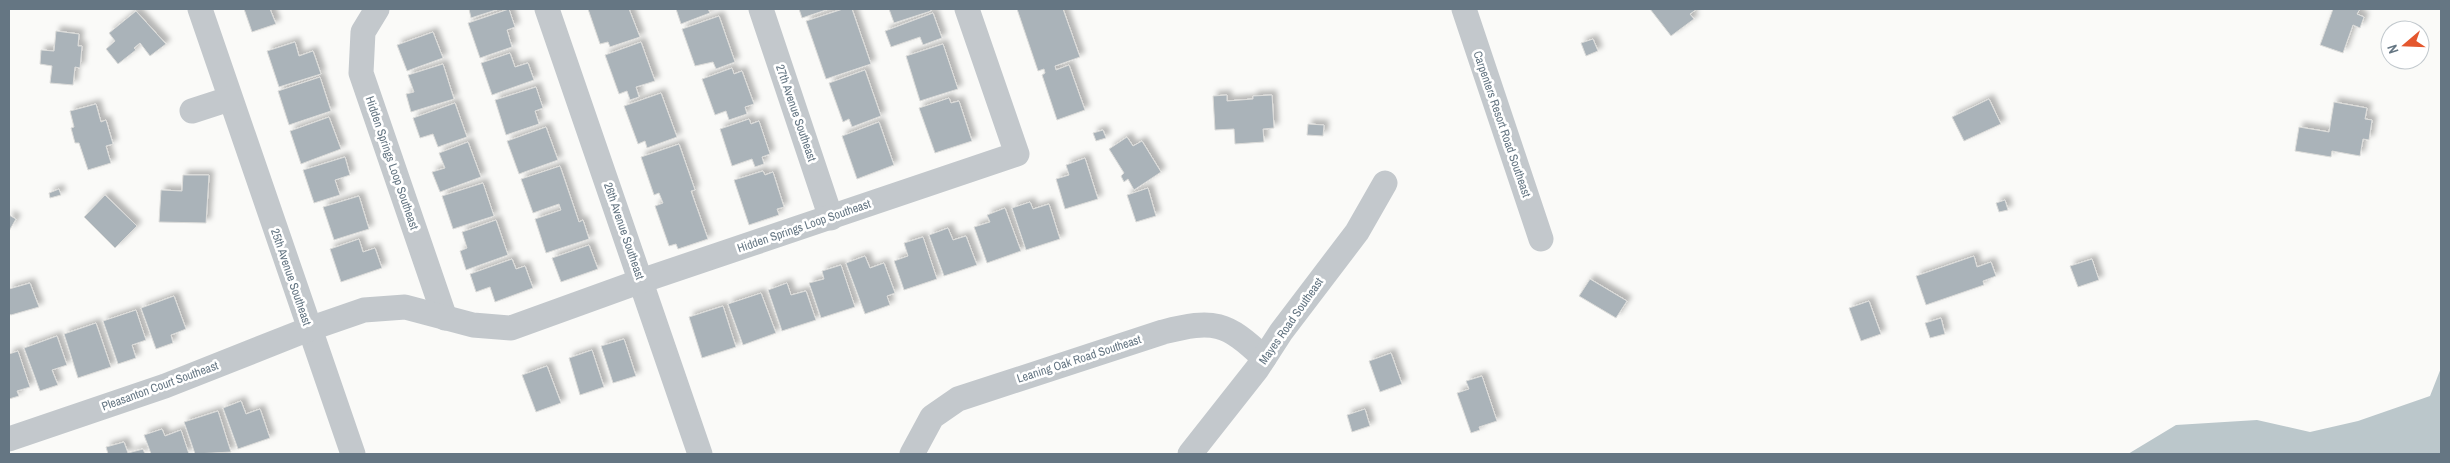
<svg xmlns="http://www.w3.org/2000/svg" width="2450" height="463" font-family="'Archivo Narrow',sans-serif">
	<defs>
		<filter id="shadow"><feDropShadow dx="4.5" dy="-4.5" stdDeviation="2.5" flood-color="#0004"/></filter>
	</defs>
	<rect width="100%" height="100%" fill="#fafaf8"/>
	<path fill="#bbc7cb" d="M2441 368V454H2128L2176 425 2257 420 2310 432 2358 421 2430 396Z"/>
	<g fill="#aab3b9" stroke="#dcdcda" filter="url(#shadow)">
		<path d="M244 9H270L276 24 252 32Z"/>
		<path d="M469 9H499L471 18Z"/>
		<path d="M509 9 515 27 507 30 512 47 480 58 468 23Z"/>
		<path d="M588 9H629L640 37 610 47 608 42 600 44Z"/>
		<path d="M676 9H708L710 13 681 24Z"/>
		<path d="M799 9H829L802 18Z"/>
		<path d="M843 9H852L871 64 826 79 806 21Z"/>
		<path d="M889 9H930L931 11 894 23Z"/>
		<path d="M1017 9H1063L1080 57 1055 66 1056 70 1069 65 1085 110 1057 120 1042 75 1045 73 1044 69 1038 71Z"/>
		<path d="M1650 9H1697L1690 14 1694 19 1671 36Z"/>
		<path d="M2333 9H2360L2357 14 2364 17 2360 28 2353 25 2343 53 2320 45Z"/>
		<path d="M136 11 166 44 150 56 140 43 134 48 136 50 118 64 106 49 115 41 109 33Z"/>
		<path d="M933 13 942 38 923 45 920 37 891 47 885 31Z"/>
		<path d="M719 16 735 62 716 69 713 62 695 66 682 29Z"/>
		<path d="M56 31 79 34 78 46H82L80 68 75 67 73 85 50 83 52 66 40 64 41 50 54 51Z"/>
		<path d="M433 32 443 58 407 71 397 45Z"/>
		<path d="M1593 39 1598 51 1586 56 1581 43Z"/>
		<path d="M295 42 299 56 313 51 321 74 279 87 267 51Z"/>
		<path d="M641 42 655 81 636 87 639 97 630 100 627 91 619 94 605 55Z"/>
		<path d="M943 44 958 89 920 101 906 56Z"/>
		<path d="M510 53 515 67 528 63 534 80 492 95 481 63Z"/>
		<path d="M443 64 454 99 411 112 406 94 414 92 408 75Z"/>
		<path d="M732 68 734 74 742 71 754 104 745 107 747 114 729 120 726 111 715 115 702 79Z"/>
		<path d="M865 70 881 116 852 127 849 119 843 122 829 83Z"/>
		<path d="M320 77 331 111 289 125 278 91Z"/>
		<path d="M536 87 543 108 535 111 539 124 506 135 495 100Z"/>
		<path d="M661 93 677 137 647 148 645 141 638 144 624 106Z"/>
		<path d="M1227 95V101L1253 99V96L1272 95 1274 128 1263 129 1264 142 1235 144 1234 129 1215 130 1213 96Z"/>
		<path d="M949 98 951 103 959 101 972 141 935 153 919 108Z"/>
		<path d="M1989 99 2001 124 1964 141 1952 117Z"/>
		<path d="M2334 102 2367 108 2365 119 2372 120 2369 140 2363 139 2360 156 2332 151 2331 157 2295 151 2299 127 2329 132Z"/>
		<path d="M455 103 467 137 438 147 433 134 420 138 413 118Z"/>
		<path d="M96 104 101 122 106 120 113 144 106 146 111 163 88 170 79 143H75L71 128 74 127 70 111Z"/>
		<path d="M329 117 341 149 301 164 290 131Z"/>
		<path d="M749 119 751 124 759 121 770 154 762 157 764 164 755 167 752 159 732 166 720 129Z"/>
		<path d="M879 122 894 165 857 179 842 136Z"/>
		<path d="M1308 124 1324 125 1323 136 1307 135Z"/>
		<path d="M546 127 558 160 519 174 507 141Z"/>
		<path d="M1103 130 1106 138 1096 141 1093 133Z"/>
		<path d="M1127 137 1133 146 1142 141 1161 172 1134 190 1128 179 1124 182 1121 176 1124 173 1109 149Z"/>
		<path d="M468 142 481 177 440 192 432 172 445 168 439 153Z"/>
		<path d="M679 144 695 190 691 191 708 239 678 249 676 244 669 246 655 206 663 203 659 193 654 195 641 157Z"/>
		<path d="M345 157 350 175 335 180 340 195 314 203 303 170Z"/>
		<path d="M1085 158 1098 199 1065 209 1056 179 1069 175 1066 165Z"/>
		<path d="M560 166 579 222 583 220 589 239 546 253 535 219 561 210 559 204 533 213 521 179Z"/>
		<path d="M763 171 765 175 773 172 784 207 777 209 779 215 749 225 734 180Z"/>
		<path d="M183 175H209L206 223 159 222 161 190 182 191Z"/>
		<path d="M483 183 494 216 453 229 442 196Z"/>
		<path d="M1148 188 1156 216 1136 222 1127 195Z"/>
		<path d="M59 189 61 195 50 198 49 193Z"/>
		<path d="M105 195 137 226 115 248 84 217Z"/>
		<path d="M359 196 369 229 334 240 323 207Z"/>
		<path d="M2005 200 2008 210 1999 212 1996 203Z"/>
		<path d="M1030 202 1033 209 1049 204 1060 239 1026 250 1012 208Z"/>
		<path d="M1005 208 1021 251 987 263 974 227 990 222 987 215Z"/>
		<path d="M9 215 16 219 9 231Z"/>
		<path d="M496 220 508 255 466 270 460 251 467 248 462 232Z"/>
		<path d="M948 228 953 240 966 236 977 265 944 276 929 235Z"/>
		<path d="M923 237 937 279 904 290 894 261 908 256 904 243Z"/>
		<path d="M359 239 363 252 375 248 382 268 341 282 330 249Z"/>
		<path d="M589 245 598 269 561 282 552 258Z"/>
		<path d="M865 256 870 268 884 263 895 293 887 296 890 305 865 314 846 263Z"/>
		<path d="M1974 256 1977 267 1991 262 1996 276 1983 281 1984 285 1926 305 1916 276Z"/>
		<path d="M512 259 516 269 525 266 533 288 495 302 490 287 476 292 470 274Z"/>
		<path d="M2092 259 2099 280 2078 287 2070 266Z"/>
		<path d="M841 265 855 307 821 318 809 283 824 279 822 271Z"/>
		<path d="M1590 279 1627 301 1616 318 1579 296Z"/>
		<path d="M30 283 39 307 11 315 9 314V289Z"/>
		<path d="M787 283 791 295 806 291 816 320 782 331 768 290Z"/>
		<path d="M761 293 776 333 743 345 728 304Z"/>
		<path d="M174 296 186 329 171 335 173 343 156 349 141 308Z"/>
		<path d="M1869 301 1881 334 1861 341 1849 308Z"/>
		<path d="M723 306 736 347 702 358 689 317Z"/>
		<path d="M136 310 146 340 132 345 136 358 118 364 103 321Z"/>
		<path d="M1941 318 1945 334 1930 338 1925 323Z"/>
		<path d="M96 323 111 367 78 378 64 334Z"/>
		<path d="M57 336 67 365 52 370 58 385 40 391 24 348Z"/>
		<path d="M624 339 636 376 613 383 601 346Z"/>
		<path d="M592 350 604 387 580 395 569 358Z"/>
		<path d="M18 351 30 387 17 391 19 396 9 399V354Z"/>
		<path d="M1391 353 1402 384 1380 392 1369 361Z"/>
		<path d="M547 366 561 403 536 412 522 375Z"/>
		<path d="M1482 376 1497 421 1479 427 1480 430 1471 433 1457 393 1469 389 1466 381Z"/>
		<path d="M241 401 246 414 260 409 270 438 238 449 223 408Z"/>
		<path d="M1365 409 1370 426 1352 432 1347 415Z"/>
		<path d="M218 411 231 452 195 454 184 422Z"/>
		<path d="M162 429 165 436 181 430 189 454H151L144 435Z"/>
		<path d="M124 442 128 453 143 449 145 454H108L106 447Z"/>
	</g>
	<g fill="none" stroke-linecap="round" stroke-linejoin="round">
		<g stroke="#c3c8cc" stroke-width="25">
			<path d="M200 9 353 454"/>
			<path d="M377 9 363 32 361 73 445 318"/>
			<path d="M547 9 700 454"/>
			<path d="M761 9 831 218"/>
			<path d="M1464 9 1541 239"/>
			<path d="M192 111 229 99"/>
			<path d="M9 439 165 386 309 329 364 310 405 307 473 325 511 328 641 281 1017 154 967 9"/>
			<path d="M912 454 932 417 958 399 1163 332C1214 319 1226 322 1264 358"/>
			<path d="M1190 454 1257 369 1281 332 1357 232 1385 183"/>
		</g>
	</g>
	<g text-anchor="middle" stroke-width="5" stroke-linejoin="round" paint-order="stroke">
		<g font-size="12" fill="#657683" stroke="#fff">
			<text transform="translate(796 113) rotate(71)" y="4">27th Avenue Southeast</text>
			<text transform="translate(1502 124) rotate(71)" y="4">Carpenters Resort Road Southeast</text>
			<text transform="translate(392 163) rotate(71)" y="4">Hidden Springs Loop Southeast</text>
			<text transform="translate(804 226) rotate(-19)" y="4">Hidden Springs Loop Southeast</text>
			<text transform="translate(624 231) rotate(71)" y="4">26th Avenue Southeast</text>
			<text transform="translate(291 277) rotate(71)" y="4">25th Avenue Southeast</text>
			<text transform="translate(1291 321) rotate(-55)" y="4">Mayes Road Southeast</text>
			<text transform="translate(1079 359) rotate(-18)" y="4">Leaning Oak Road Southeast</text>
			<text transform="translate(160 386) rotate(-20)" y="4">Pleasanton Court Southeast</text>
		</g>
	</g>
	<rect width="2450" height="463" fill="none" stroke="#657683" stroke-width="20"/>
	<g transform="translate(2405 45) rotate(251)"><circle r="24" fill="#ffffff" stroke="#c1c8cd"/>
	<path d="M0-4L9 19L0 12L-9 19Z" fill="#e4572e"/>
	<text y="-8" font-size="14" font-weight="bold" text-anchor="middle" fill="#657683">N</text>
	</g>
</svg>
